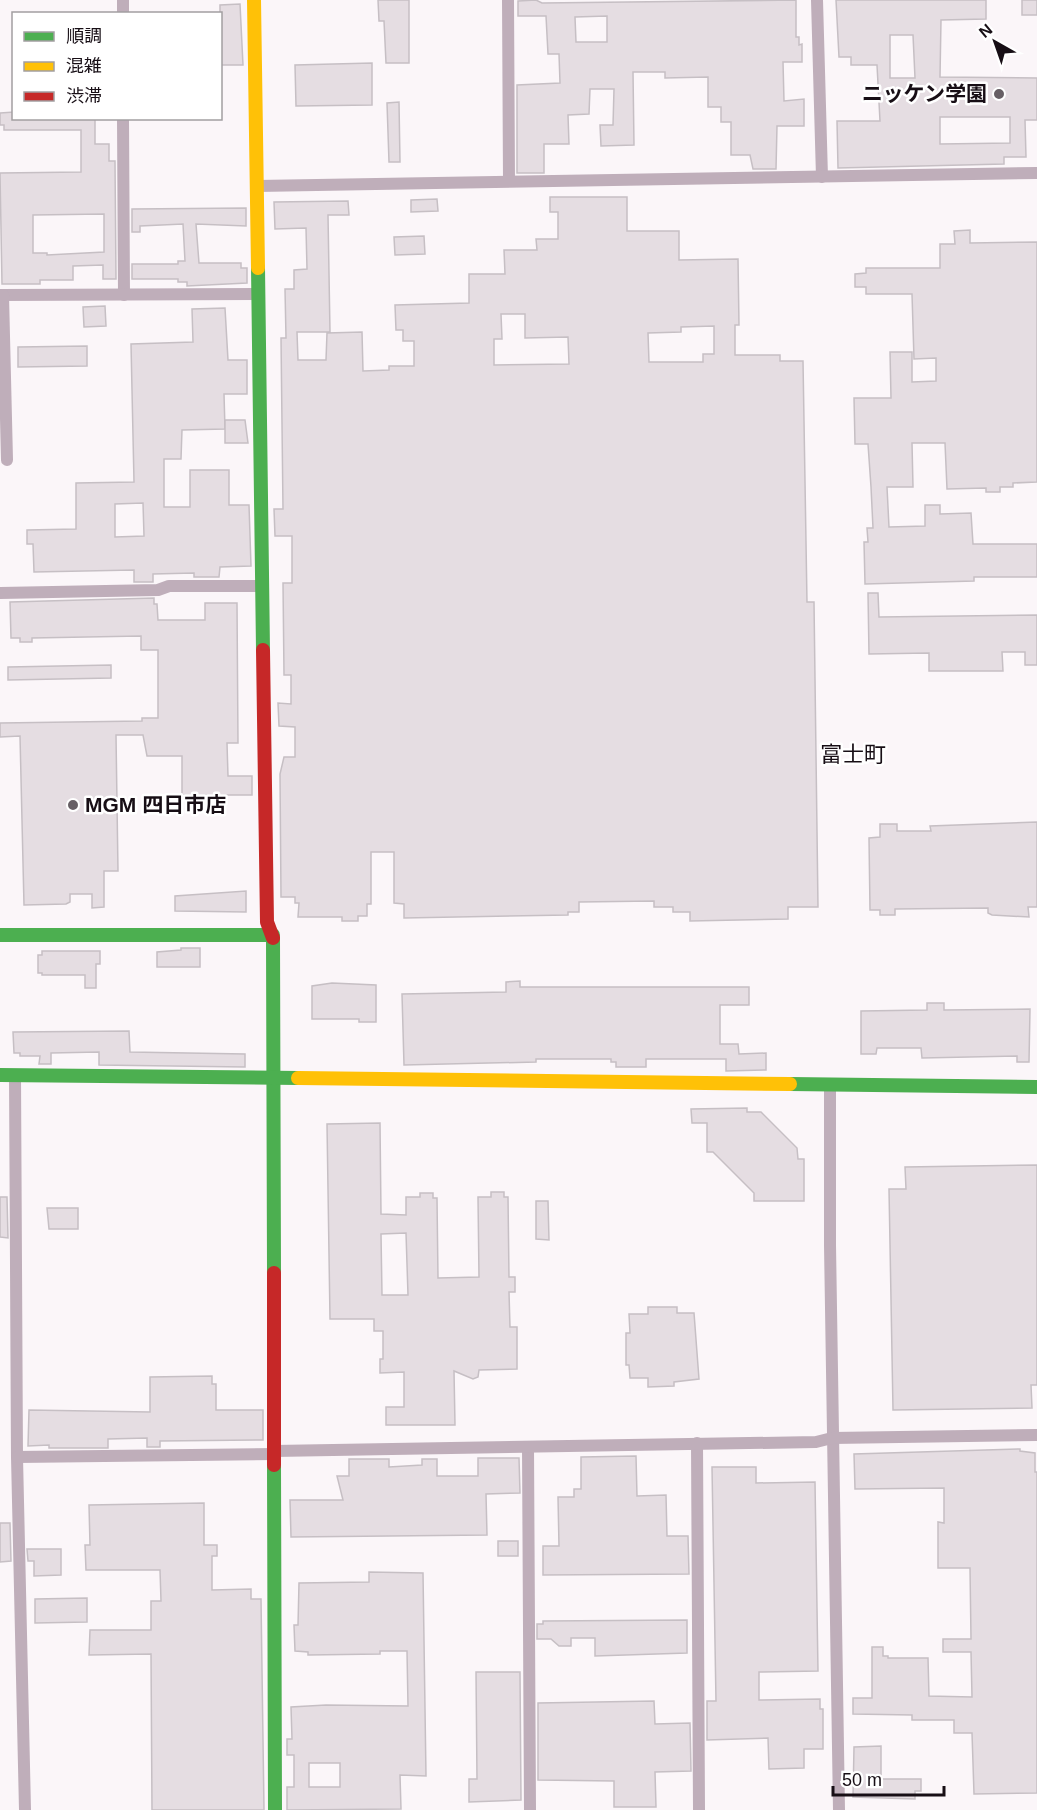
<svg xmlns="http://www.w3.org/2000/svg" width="1037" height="1810" font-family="Arial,'Noto Sans JP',sans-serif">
	<rect width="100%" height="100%" fill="#fbf6f9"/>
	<g fill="#e5dde2" stroke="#c6bfc4" stroke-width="1.5" fill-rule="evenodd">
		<path d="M378 0H409V63H386L384 21H379Z"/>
		<path d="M536 0 542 3 796 0V37H799V45L802 44V62H783L784 101 804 99V126H777L776 169H753L750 155H731V122H721V107H708V77L665 78V72H633L634 145 601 146 600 125H613L614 89H590L589 114 568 115 569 144H544V173H517V85L560 83 559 54H548L546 16H518V1ZM607 16V42H576L575 17Z"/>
		<path d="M836 0H986V19L941 20 940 77 1037 78V120H1025L1026 157H1004V164L838 168 837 121H880L877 65H851V57H839ZM890 35H913L915 78H890ZM940 117H1010V143L940 144Z"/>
		<rect x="1022" y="0" width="15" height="15"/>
		<path d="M240 4 243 65H220V5Z"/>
		<path d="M372 63V105L296 106 295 65Z"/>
		<path d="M399 102 400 162H389L387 103Z"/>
		<path d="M14 112V118H95V144H109V161H115L116 279H103V265L73 266V280H40V284H2L0 173 81 172V130H4V125H0V113ZM104 214V252L47 255V253H33V215Z"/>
		<path d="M550 197H627V231H679V260L738 259 739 325H735V355H780V361H803L807 602H814L818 907H788V919L690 921V912H673V907H654V901L579 902V912H568V915L404 918V904L394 903V852H371V904H367V916H358V921H342V917H298L299 903H295V897H281L280 774 284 757H295V727L279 726 278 703 291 704V675H284L283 583H292V536H275L274 509H283L281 338H286L285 289H294V270L307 269 306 228 275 229 274 202 348 201 349 215H328L330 332H297L298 360H326L327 333 362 332 363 371 389 370V366H414V341H403V330H396L395 305 469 303V274H505L504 250H537L536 239H558V212H550ZM501 314H525V338L568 337 569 364 494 365V339H502ZM714 326V354H703V362H649L648 333 681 332V327Z"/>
		<path d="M437 199 438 211 411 212V200Z"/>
		<path d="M246 208V226L196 224 199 263H241V268H247V283L187 286V282H178V279H132V264H178V261H185L183 224 140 226V232H132V209Z"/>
		<path d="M970 230V243L1037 242V482L1013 483V487H1000V492H986V488L947 489 945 443H912L913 487H887L889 527 925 526V505H940V514L971 513 973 544H1037V577H974V581L865 584 864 542H868L867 528H873L871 487 868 444H855L854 398H891L890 352H912V382L936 381V358L914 359 912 294H866V287H855V274L866 273V268H940V244H955L954 231Z"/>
		<path d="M424 236 425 254 395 255 394 237Z"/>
		<path d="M105 306 106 326 84 327 83 307Z"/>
		<path d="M225 308 228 360H247V394H224L225 429 182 430 181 459H164V507H190V470H229V505H249L251 566 220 567 219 577H194V573L153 574V582H134V570L34 572 33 544H27V530L76 529V483L134 482 131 344 193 342 192 309ZM143 503 144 536 115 537V504Z"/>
		<path d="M87 346V366L18 367V347Z"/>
		<path d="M225 420H245L248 443H225Z"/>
		<path d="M868 593H878L879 617 1037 615V665H1025V652H1002L1003 671H929V653L869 654Z"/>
		<path d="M154 598V604H157L158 620H205V603H237L238 743H227L228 776H252V795H182V756H147L143 735H116L118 871H104V907L92 908V894H70V902L66 904 24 905 20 736 0 737V723L142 721V718H158V650H141V636L32 638V642H20V638H11L10 602Z"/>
		<path d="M111 665V678L8 680V667Z"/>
		<path d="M1037 822V907H1028L1029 917 992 915 988 913V908L895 909V915H880V910H870L869 838 880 837V824H897V831H931L930 826Z"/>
		<path d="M246 891V912L175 911V896Z"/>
		<path d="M181 948H200V967H157V952L181 950Z"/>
		<path d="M42 951H100V964H96V988H85V975H42V973H38V955H42Z"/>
		<path d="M520 981V987H749V1005H720V1044H738L739 1054 766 1053V1070L726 1071V1059H646V1067H616V1062H611V1059H536V1062L404 1065 402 994 506 992V982Z"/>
		<path d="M332 983 376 985V1022H359V1019H312V986Z"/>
		<path d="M927 1003H944V1010L1030 1009 1029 1062H1017V1056L922 1058 921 1048H877L876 1054H861V1011L927 1010Z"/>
		<path d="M129 1031 130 1052 245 1054V1067L99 1065V1052L51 1053V1064H39L40 1056H20V1053H14L13 1032Z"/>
		<path d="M747 1108V1112H761L797 1148 798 1159H804V1201H754V1193L713 1152H707V1123H692L691 1109Z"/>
		<path d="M380 1123 381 1214 406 1215V1197H420V1193H433V1198H437L438 1278 479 1277 478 1197H491V1192H504V1197H508L509 1277H515V1292H509L510 1327H517V1369L479 1370 478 1377 473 1379 454 1371 455 1425H386V1407H404V1372L380 1373V1359H383V1331H374V1319H330L327 1124ZM406 1233 408 1295H382L381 1234Z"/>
		<path d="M1037 1165V1385H1031L1032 1408 893 1410 889 1189H906L905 1167Z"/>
		<path d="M0 1197H7L8 1238 0 1237Z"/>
		<path d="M536 1201H548L549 1240 536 1239Z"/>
		<path d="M47 1208H78V1229H49Z"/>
		<path d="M648 1307H677V1313H694L699 1379 674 1382V1386L648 1387V1378H630L629 1365H626V1333H630L629 1314H648Z"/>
		<path d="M212 1376V1384H216V1410H263V1440L160 1441V1447H147V1438L108 1439V1448H49V1445L28 1446 29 1410 150 1412V1377Z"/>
		<path d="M1020 1449V1451L1035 1453V1472H1037V1793L974 1794 972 1733H954V1720H912V1715L853 1714V1698H872V1647H883V1656H888V1658H928L929 1696 972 1697 971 1652H943V1639H971L970 1568H938V1522L944 1523V1488L855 1489 854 1454Z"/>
		<path d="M636 1456 637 1496 666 1495 667 1536H688L689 1574 543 1575V1546H559L558 1497H574V1489H581V1457Z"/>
		<path d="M478 1458H519L520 1493 486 1494 487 1535 291 1537 290 1500H343L337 1476H349V1459H389V1467L422 1465V1459H437V1476H478Z"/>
		<path d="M712 1467H756V1483L815 1482 818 1671 759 1672V1700L820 1699V1709H823V1749H804V1768L769 1769 768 1738 707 1740V1701H716Z"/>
		<path d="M204 1503V1545H217V1556H212V1590L251 1589V1599H261L264 1810H152L151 1654 89 1655 90 1630H151V1601H161L160 1570H86L85 1545H90L89 1505Z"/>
		<path d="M0 1523H10L11 1561 0 1562Z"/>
		<rect x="498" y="1541" width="20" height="15"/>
		<path d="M27 1549H61V1575L34 1576V1561H28Z"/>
		<path d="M369 1572 423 1573 426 1776 400 1775 401 1809 287 1810V1787H294V1755H287V1739H292L291 1707 326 1705 408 1706 407 1651H380V1654L308 1655V1652L295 1651 294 1625H298L299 1583 369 1582ZM309 1763H340V1787H309Z"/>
		<path d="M87 1598V1622L35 1623V1599Z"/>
		<path d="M687 1620V1653L595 1656V1638H571V1646H559L551 1639H537V1624H543V1621Z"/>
		<path d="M476 1672H520L521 1800 469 1802V1779H477Z"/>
		<path d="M654 1701 655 1724 690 1723 691 1771 655 1772 656 1807H614V1781L538 1780V1703Z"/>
		<path d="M881 1746V1779H921V1791H915V1799L853 1797 854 1747Z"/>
	</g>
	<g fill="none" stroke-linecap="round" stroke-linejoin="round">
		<g stroke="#bfaeba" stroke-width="12">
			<path d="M123 0V14"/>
			<path d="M508 0 509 181"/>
			<path d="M817 0 822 177"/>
			<path d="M123 118 124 295"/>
			<path d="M257 186 1037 173"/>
			<path d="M0 295 258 294"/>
			<path d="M3 295 7 460"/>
			<path d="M0 593 158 590 169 586H262"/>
			<path d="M15 1075 17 1457 25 1810"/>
			<path d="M830 1084V1245L839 1810"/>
			<path d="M697 1443 699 1810"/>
			<path d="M528 1447 530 1810"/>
			<path d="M274 1451 816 1442 832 1438 1037 1435"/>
			<path d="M17 1457 274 1454"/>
		</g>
		<g stroke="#4caf50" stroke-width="14">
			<path d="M258 268 263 650"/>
			<path d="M0 935H273"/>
			<path d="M273 938 274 1273"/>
			<path d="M0 1075 298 1078"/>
			<path d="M790 1084 1037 1087"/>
			<path d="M274 1465 275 1810"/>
		</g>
		<g stroke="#ffc107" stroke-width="14">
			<path d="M254 0 258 268"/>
			<path d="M298 1078 790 1084"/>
		</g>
		<g stroke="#c62828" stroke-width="14">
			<path d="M263 650 267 922 273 938"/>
			<path d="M274 1273V1465"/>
		</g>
	</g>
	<g fill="#675f65" stroke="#fff" stroke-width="2">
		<circle cx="999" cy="94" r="6"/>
		<circle cx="73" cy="805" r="6"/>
	</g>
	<g text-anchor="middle" stroke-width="5" stroke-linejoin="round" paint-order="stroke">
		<g font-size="21" font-weight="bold" fill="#170e15" stroke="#fff" text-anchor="end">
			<text x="987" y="101">ニッケン学園</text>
			<text x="85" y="812" text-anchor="start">MGM 四日市店</text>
		</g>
		<g font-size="22" fill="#170e15" stroke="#fff">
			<text x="853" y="762">富士町</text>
		</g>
	</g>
	<rect x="12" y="12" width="210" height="108" fill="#ffffff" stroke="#a29fa1" stroke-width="1.5"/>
	<rect x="24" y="32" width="30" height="9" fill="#4caf50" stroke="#a29fa1" stroke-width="1.5"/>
	<text x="66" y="42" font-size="18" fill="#170e15">順調</text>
	<rect x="24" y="62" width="30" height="9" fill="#ffc107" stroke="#a29fa1" stroke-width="1.5"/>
	<text x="66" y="72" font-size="18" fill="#170e15">混雑</text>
	<rect x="24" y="92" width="30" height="9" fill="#c62828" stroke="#a29fa1" stroke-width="1.5"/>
	<text x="66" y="102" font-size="18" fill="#170e15">渋滞</text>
	<g transform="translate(995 42) rotate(320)" stroke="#ffffff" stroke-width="4.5" paint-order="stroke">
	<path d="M0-4.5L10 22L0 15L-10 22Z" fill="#170e15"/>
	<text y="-9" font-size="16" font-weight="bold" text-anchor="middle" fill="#170e15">N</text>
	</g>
	<path d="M833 1786v9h111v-9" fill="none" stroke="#170e15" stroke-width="3"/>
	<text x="842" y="1786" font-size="18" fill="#170e15" stroke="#ffffff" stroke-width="4.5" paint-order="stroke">50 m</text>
</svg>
